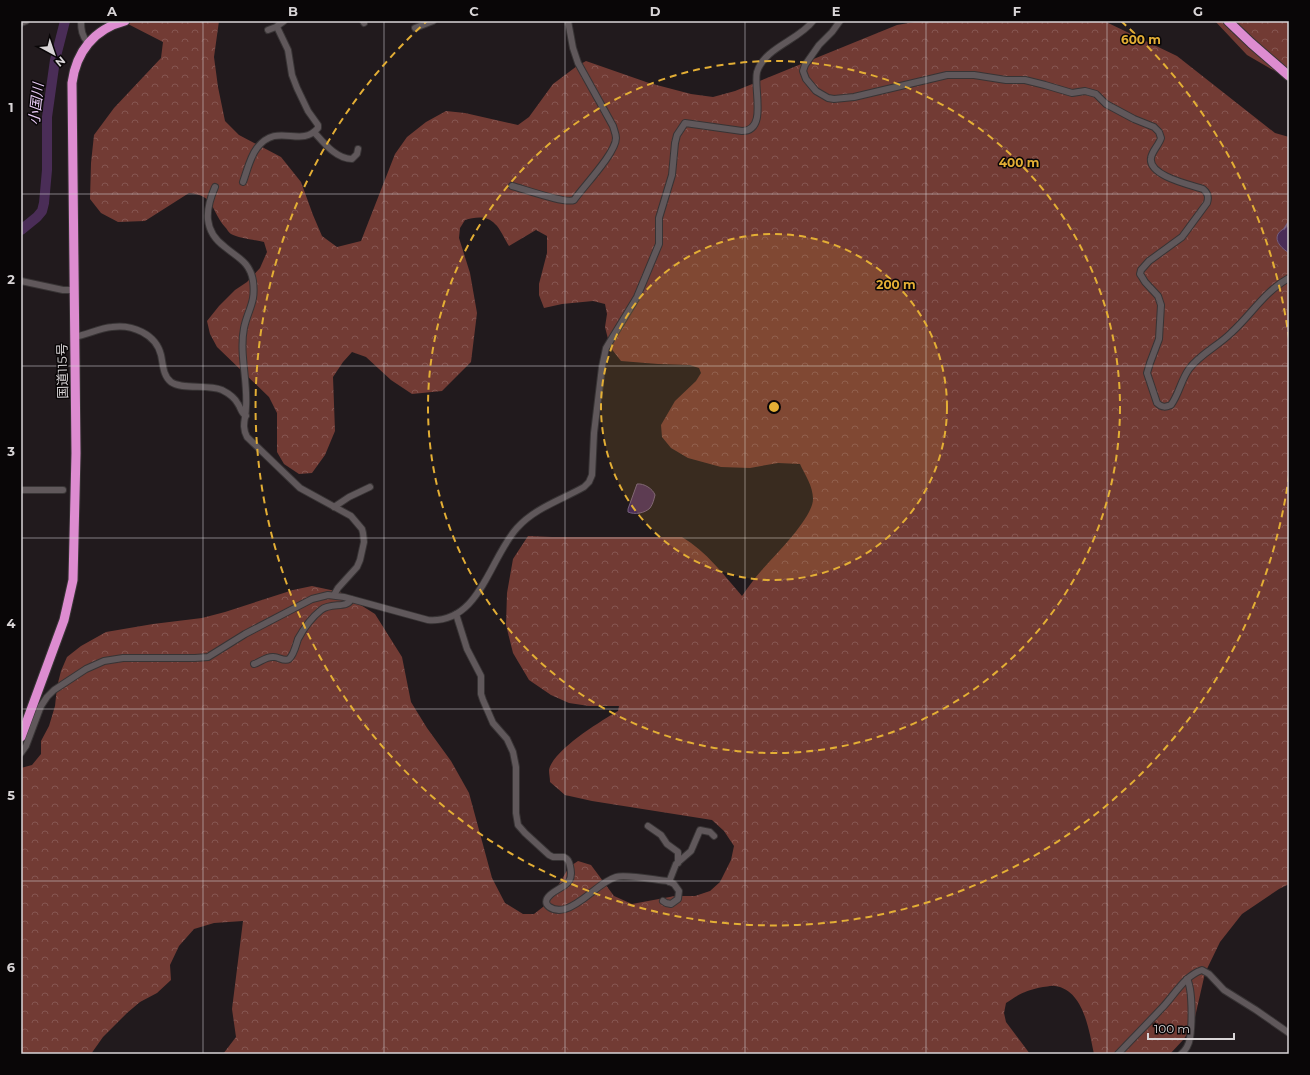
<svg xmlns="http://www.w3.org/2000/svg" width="1310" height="1075" font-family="Montserrat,'Noto Sans JP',sans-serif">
	<defs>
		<pattern id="forest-crowns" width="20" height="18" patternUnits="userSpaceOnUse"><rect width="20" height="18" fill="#723b34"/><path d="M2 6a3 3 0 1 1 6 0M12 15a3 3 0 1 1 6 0" fill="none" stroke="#865651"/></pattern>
	</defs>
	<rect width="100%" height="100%" fill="#211a1d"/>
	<g fill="url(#forest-crowns)">
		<path d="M123 21H219L214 57 218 87 225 121 239 135 281 157 301 182 313 215 322 236 337 247 361 241 395 154 407 137 426 122 446 111 465 113 518 125 529 117 553 84 577 66 586 61 649 83 691 94 713 97 735 91 897 25 920 21H1104L1177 56 1275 133 1289 137V884L1279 889 1242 914 1220 942 1205 973 1193 1026 1183 1040 1170 1054H1094C1089 1031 1084 990 1055 986 1051 985 1046 987 1043 987 1027 990 1019 994 1006 1003L1004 1013 1006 1022 1030 1054H223L236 1037 232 1009 243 921 214 923 194 929 179 946 170 965 171 980 157 993 140 1002 127 1013 103 1037 91 1054H21V768L32 765 41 754V741L49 726 55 706 57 687 61 671 67 657 81 646 106 632 153 624 202 618 225 612 293 590 312 586 340 592 375 614 402 657 411 702 427 728 451 761 469 793 492 878 505 903 523 914H534L548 903 569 867 578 861 591 865 614 896 632 904 675 896H695L710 891 720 882 731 860 734 846 724 831 712 820 592 801 565 795 550 782C550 778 549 774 549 770 553 750 601 721 618 711L619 706H589L569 703 551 695 529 680 513 653 506 625 507 593 513 559 528 536 552 537H682C706 551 724 575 742 596 748 587 754 579 761 571 774 556 813 518 813 499 813 486 805 475 800 464L778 463 750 468 721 467 688 458 671 448 662 437 661 425 675 401 696 381 701 373 699 368 690 365 658 364 621 361 610 347 605 327 607 314 605 304 593 301 562 304 544 308 539 295V284L547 253V236L536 230 509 246C505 240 500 228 495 224 487 215 475 217 465 220L460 228 459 238 470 273 477 313 471 362 442 391 412 394 391 380 366 357 352 352 343 362 333 377 335 431 325 455 312 473 299 474 284 464 277 452V413L269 397 217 347 210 334 207 321 219 306 235 290 247 282 260 268 267 252 264 242C256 240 238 238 231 234 229 233 227 229 225 227 211 211 215 195 189 193L145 221 118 222 101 213 90 199 91 163 94 135 114 108 161 58 163 42 126 23Z"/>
		<path d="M1215 21H1289V77L1280 74 1247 55Z"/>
	</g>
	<g fill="#4a2d57" stroke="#755f7d">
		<path d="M1289 225V253C1283 249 1274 242 1278 234 1280 230 1286 228 1289 225Z"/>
		<path d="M637 484C644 483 653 489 655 495 654 499 653 504 650 508 645 513 635 515 628 512V509Z"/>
	</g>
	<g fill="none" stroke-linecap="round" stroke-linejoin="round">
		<path stroke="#755f7d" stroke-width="1.5" d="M1284 229 1289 221"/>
		<path stroke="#4a2d57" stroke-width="10" d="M21 230 37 217 42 211 44 203 47 170V117L55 60 65 21"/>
		<defs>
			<g id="minor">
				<path d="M81 21C81 30 82 36 88 43"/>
				<path d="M363 21 364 23"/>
				<path d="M840 21 832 32 819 45 805 65 803 71 806 79 816 91 828 98 834 99 854 97 947 75H974L1006 80H1025L1045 85 1072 93 1085 91 1096 94 1106 104 1134 119 1154 127 1159 132 1161 138C1159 145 1152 151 1151 158 1148 176 1191 185 1203 189 1208 193 1209 197 1207 203L1182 237 1149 261 1141 270 1140 274 1142 277 1145 282 1158 296 1161 305 1159 339 1150 363 1147 373 1157 403C1162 408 1166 407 1171 405 1179 394 1181 380 1189 369 1200 354 1218 346 1231 333 1251 315 1265 291 1289 278"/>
				<path d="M21 23 26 21"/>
				<path d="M415 28 433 21"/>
				<path d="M268 30 276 27 284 21"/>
				<path d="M314 132C324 143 336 159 352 159L357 154 358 149"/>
				<path d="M243 182C247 171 250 157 257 148 278 121 300 149 318 128V125L308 111 297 88 292 75 288 50 277 27"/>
				<path d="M512 186C524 189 565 204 574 200 583 187 616 153 616 138 616 134 614 130 613 126L578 63 573 48 568 21"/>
				<path d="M215 187C205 210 203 231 225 247 238 258 250 262 253 281 256 303 248 309 244 328 239 354 248 381 246 407 246 419 241 425 247 437L300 488 351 516 362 529 363 533 364 542 360 560 357 567 338 588 334 595"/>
				<path d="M21 281 63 290H73"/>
				<path d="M74 337C87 335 99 328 112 327 132 324 156 334 161 355 163 364 163 376 171 382 182 390 207 384 222 390 228 393 235 398 238 404 241 408 241 413 246 416"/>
				<path d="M21 490H63"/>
				<path d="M334 507 349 497 370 487"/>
				<path d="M456 614 467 649 481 676V694L483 700 493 723 507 739 513 752 516 767V813L518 825 525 833 549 855 553 857H564C568 859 569 861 570 866 575 886 561 885 550 895 539 905 554 912 565 909 584 903 599 882 616 877 626 874 656 880 668 881L674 884 679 891 678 899 671 904 666 903 663 901"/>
				<path d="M254 664C261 662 266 656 274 657 279 657 284 662 289 659 294 655 296 645 298 639 304 628 311 618 321 610 331 602 348 609 351 599"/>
				<path d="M21 753 26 746 41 706 47 697 54 690 86 669 104 661 123 658H195L208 657 245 634 312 599 328 595 344 597 428 620C480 624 489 559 517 528 535 508 561 500 584 487L589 482 592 475 594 433 602 367 606 348 637 297 659 244V218L672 175 675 143 677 135 685 123 742 131C768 131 753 88 757 72 764 48 799 40 813 21"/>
				<path d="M648 826 661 835 667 844 678 852V863"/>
				<path d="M669 882 676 864 691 851 700 830 710 832 714 836"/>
				<path d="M1118 1054C1132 1039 1147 1024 1161 1009 1174 996 1184 976 1202 970L1209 974 1224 990 1256 1010 1289 1033"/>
				<path d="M1181 1054C1186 1050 1189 1044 1190 1038 1192 1026 1193 990 1187 979"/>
			</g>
			<g id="highway">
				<path d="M1228 21 1251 43 1289 76"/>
				<path d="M21 737 64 620 73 580 76 453 72 83C76 52 94 29 125 21"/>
			</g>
		</defs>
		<use href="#minor" stroke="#383435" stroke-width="8"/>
		<use href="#highway" stroke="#383435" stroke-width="11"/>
		<use href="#minor" stroke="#60585b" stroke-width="6"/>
		<use href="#highway" stroke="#dd8cd0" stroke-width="9"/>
	</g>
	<path fill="none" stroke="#d9d5d7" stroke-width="1" stroke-opacity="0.55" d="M203 21V1054M384 21V1054M565 21V1054M745 21V1054M926 21V1054M1107 21V1054M21 194H1289M21 366H1289M21 538H1289M21 709H1289M21 881H1289"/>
	<circle cx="774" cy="407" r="173" fill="#e3ae35" fill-opacity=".12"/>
	<g fill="none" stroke="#e3ae35" stroke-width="2" stroke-dasharray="7 5">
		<circle cx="774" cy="407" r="173"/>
		<circle cx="774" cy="407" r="346"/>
		<path d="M1289 475A519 519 0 1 1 427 21M1121 21A519 519 0 0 1 1289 339"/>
	</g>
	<g text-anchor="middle" stroke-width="3" stroke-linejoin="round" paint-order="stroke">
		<g font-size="13" fill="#d9d5d7" stroke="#090607">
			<text transform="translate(62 371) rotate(-91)" y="5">国道115号</text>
		</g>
		<g font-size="14" font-style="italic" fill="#e9ccf7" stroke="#090607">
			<text transform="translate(36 104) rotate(-84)" y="5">小国川</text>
		</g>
	</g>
	<circle cx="774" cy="407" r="6" fill="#e3ae35" stroke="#090607" stroke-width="2"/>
	<g font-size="12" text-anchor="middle" font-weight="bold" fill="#e3ae35" stroke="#090607" stroke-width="3" stroke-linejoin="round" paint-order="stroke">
		<text x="1141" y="44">600 m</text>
		<text x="1019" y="167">400 m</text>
		<text x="896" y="289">200 m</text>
	</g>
	<rect width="1310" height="1075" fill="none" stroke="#090607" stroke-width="44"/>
	<g transform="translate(54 54) rotate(140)" stroke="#090607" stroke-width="3" paint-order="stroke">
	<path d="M0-3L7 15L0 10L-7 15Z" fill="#d9d5d7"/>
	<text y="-6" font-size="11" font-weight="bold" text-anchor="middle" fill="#d9d5d7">N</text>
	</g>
	<path d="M1148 1033v6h86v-6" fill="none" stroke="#d9d5d7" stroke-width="2"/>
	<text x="1154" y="1033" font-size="12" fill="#d9d5d7" stroke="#090607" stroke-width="3" paint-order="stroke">100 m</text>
	<rect x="22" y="22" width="1266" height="1031" fill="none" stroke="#d9d5d7" stroke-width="1.5"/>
	<g font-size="13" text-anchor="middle" font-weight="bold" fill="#d9d5d7">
		<text x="112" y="16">A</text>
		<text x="293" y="16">B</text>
		<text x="474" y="16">C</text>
		<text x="655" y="16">D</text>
		<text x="836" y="16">E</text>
		<text x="1017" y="16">F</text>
		<text x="1198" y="16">G</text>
		<text x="11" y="112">1</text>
		<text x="11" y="284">2</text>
		<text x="11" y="456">3</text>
		<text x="11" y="628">4</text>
		<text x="11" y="800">5</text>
		<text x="11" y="972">6</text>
	</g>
</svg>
